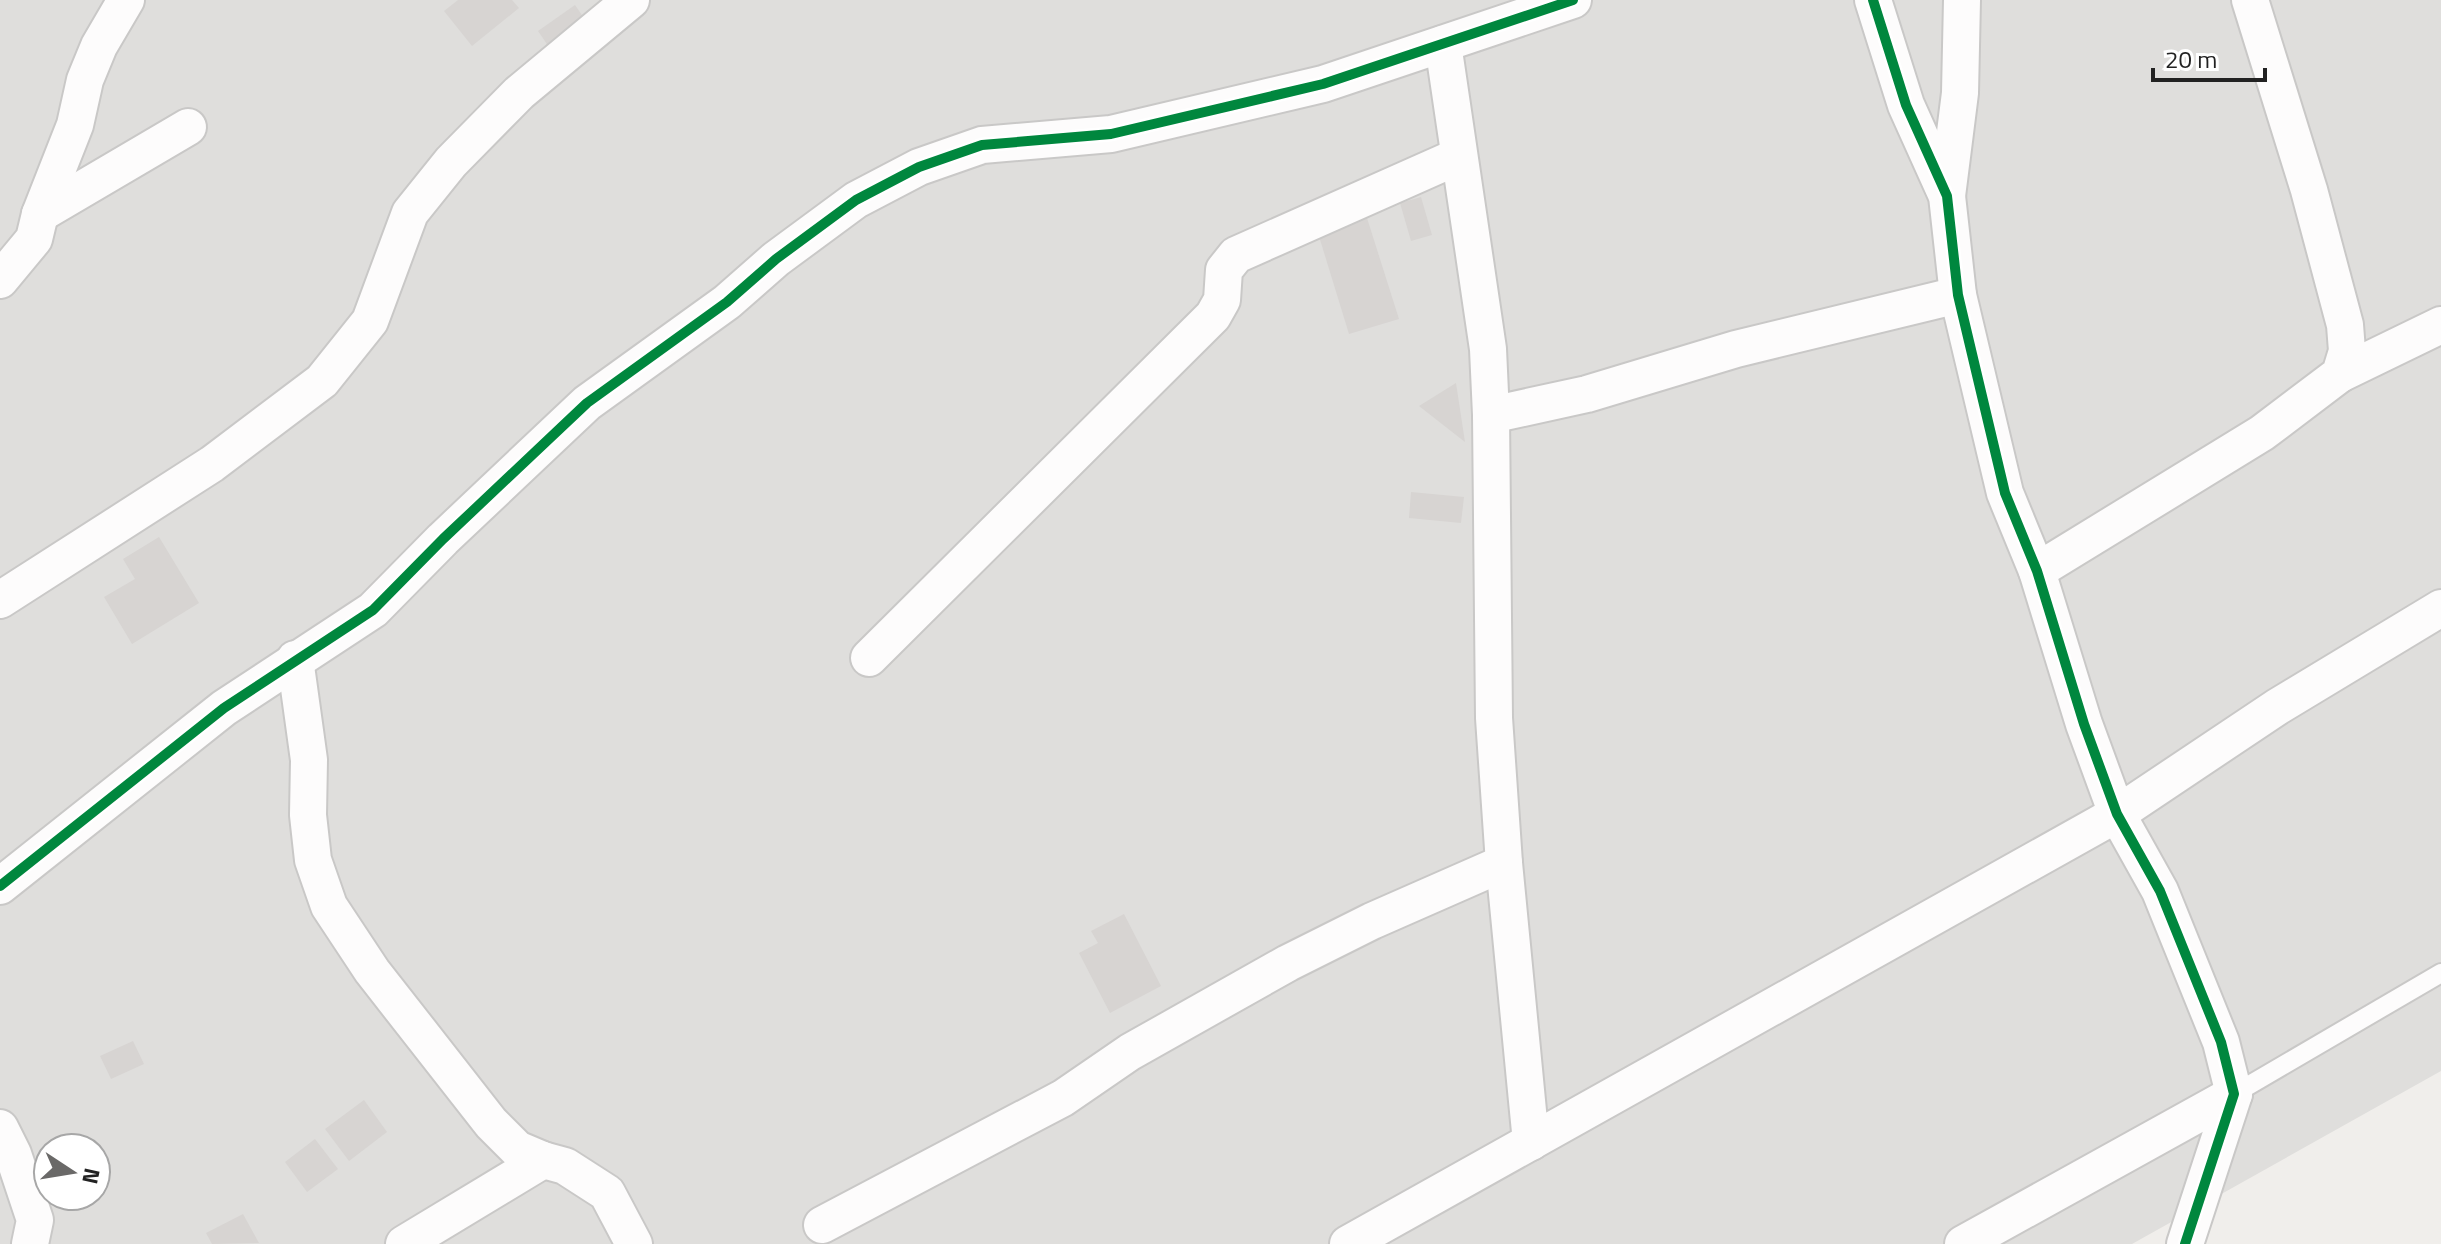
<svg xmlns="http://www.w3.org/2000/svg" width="2441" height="1244" font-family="'Titillium Web',sans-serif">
	<rect width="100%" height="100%" fill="#f0eeeb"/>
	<path fill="#dfdedc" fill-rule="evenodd" d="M0 0H2441V1071L2132 1244H0ZM48 1148H96V1196H48Z"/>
	<g fill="#d7d4d2">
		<path d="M458 0H512L519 8 472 46 444 11Z"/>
		<path d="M575 5 588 24 551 50 538 31Z"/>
		<path d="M1421 197 1432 235 1411 241 1400 203Z"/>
		<path d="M1367 218 1399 319 1349 334 1318 233Z"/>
		<path d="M1456 383 1465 442 1419 406Z"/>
		<path d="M1411 492 1464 497 1461 523 1409 518Z"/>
		<path d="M159 537 199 603 132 644 104 597 135 579 123 559Z"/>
		<path d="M1124 914 1161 986 1110 1013 1079 953 1098 943 1091 931Z"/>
		<path d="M133 1041 144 1064 111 1079 100 1056Z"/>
		<path d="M364 1100 387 1132 349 1161 325 1129Z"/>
		<path d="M315 1139 338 1169 307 1192 285 1162Z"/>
		<path d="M243 1214 259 1243 212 1244 206 1233Z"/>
	</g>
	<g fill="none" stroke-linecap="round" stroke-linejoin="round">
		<defs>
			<path id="lane" d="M2234 1094 2441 973"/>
			<g id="street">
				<path d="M1873 0 1906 105 1947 196 1958 295 2005 493 2037 571 2084 724 2117 814 2160 891 2221 1042 2234 1094 2185 1244"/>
				<path d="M1443 44 1488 349 1491 415 1494 718 1504 863 1531 1142"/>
				<path d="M1947 196 1960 93 1962 0"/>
				<path d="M40 214 188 127"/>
				<path d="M0 280 34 239 40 214 75 125 85 80 99 46 126 0"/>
				<path d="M2340 374 2441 325"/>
				<path d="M1491 415 1587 394 1736 349 1958 295"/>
				<path d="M2037 571 2262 433 2340 374 2347 351 2345 325 2309 190 2250 0"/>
				<path d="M0 600 212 464 322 381 370 321 410 213 451 162 519 93 631 0"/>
				<path d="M869 658 1213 316 1222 300 1224 270 1236 255 1459 156"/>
				<path d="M295 659 309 760 308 815 313 860 329 906 372 971 491 1123 517 1149 543 1160 565 1166 607 1193 634 1244"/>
				<path d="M0 886 224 708 373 610 443 539 587 403 727 302 776 259 856 200 919 167 982 145 1111 134 1323 84 1573 0"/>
				<path d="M0 1128 13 1154 35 1220 30 1244"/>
				<path d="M822 1225 1063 1098 1130 1052 1288 963 1372 921 1504 863"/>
				<path d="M404 1244 543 1160"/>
				<path d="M1348 1244 2117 814 2277 707 2441 608"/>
				<path d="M1963 1244 2234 1094"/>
			</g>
		</defs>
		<use href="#lane" stroke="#c9c8c7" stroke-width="22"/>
		<use href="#street" stroke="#c9c8c7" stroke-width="40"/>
		<use href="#lane" stroke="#fdfcfc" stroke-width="18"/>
		<use href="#street" stroke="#fdfcfc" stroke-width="36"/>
		<defs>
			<g id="cycleway">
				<path d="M1873 0 1906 105 1947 196 1958 295 2005 493 2037 571 2084 724 2117 814 2160 891 2221 1042 2234 1094 2185 1244"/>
				<path d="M0 886 224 708 373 610 443 539 587 403 727 302 776 259 856 200 919 167 982 145 1111 134 1323 84 1573 0"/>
			</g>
		</defs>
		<use href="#cycleway" stroke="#fff" stroke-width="15"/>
		<use href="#cycleway" stroke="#00873e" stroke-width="10"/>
	</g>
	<g transform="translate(72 1172) rotate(102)"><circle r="38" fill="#ffffff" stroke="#a7a7a7" stroke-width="2"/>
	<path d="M0-6L14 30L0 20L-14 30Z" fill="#6a6968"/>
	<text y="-12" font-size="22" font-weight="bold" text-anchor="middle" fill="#222222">N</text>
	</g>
	<path d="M2153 68v12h112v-12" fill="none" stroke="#222222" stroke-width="4"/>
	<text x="2165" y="68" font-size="24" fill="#222222" stroke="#ffffff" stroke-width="6" paint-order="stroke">20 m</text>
</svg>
